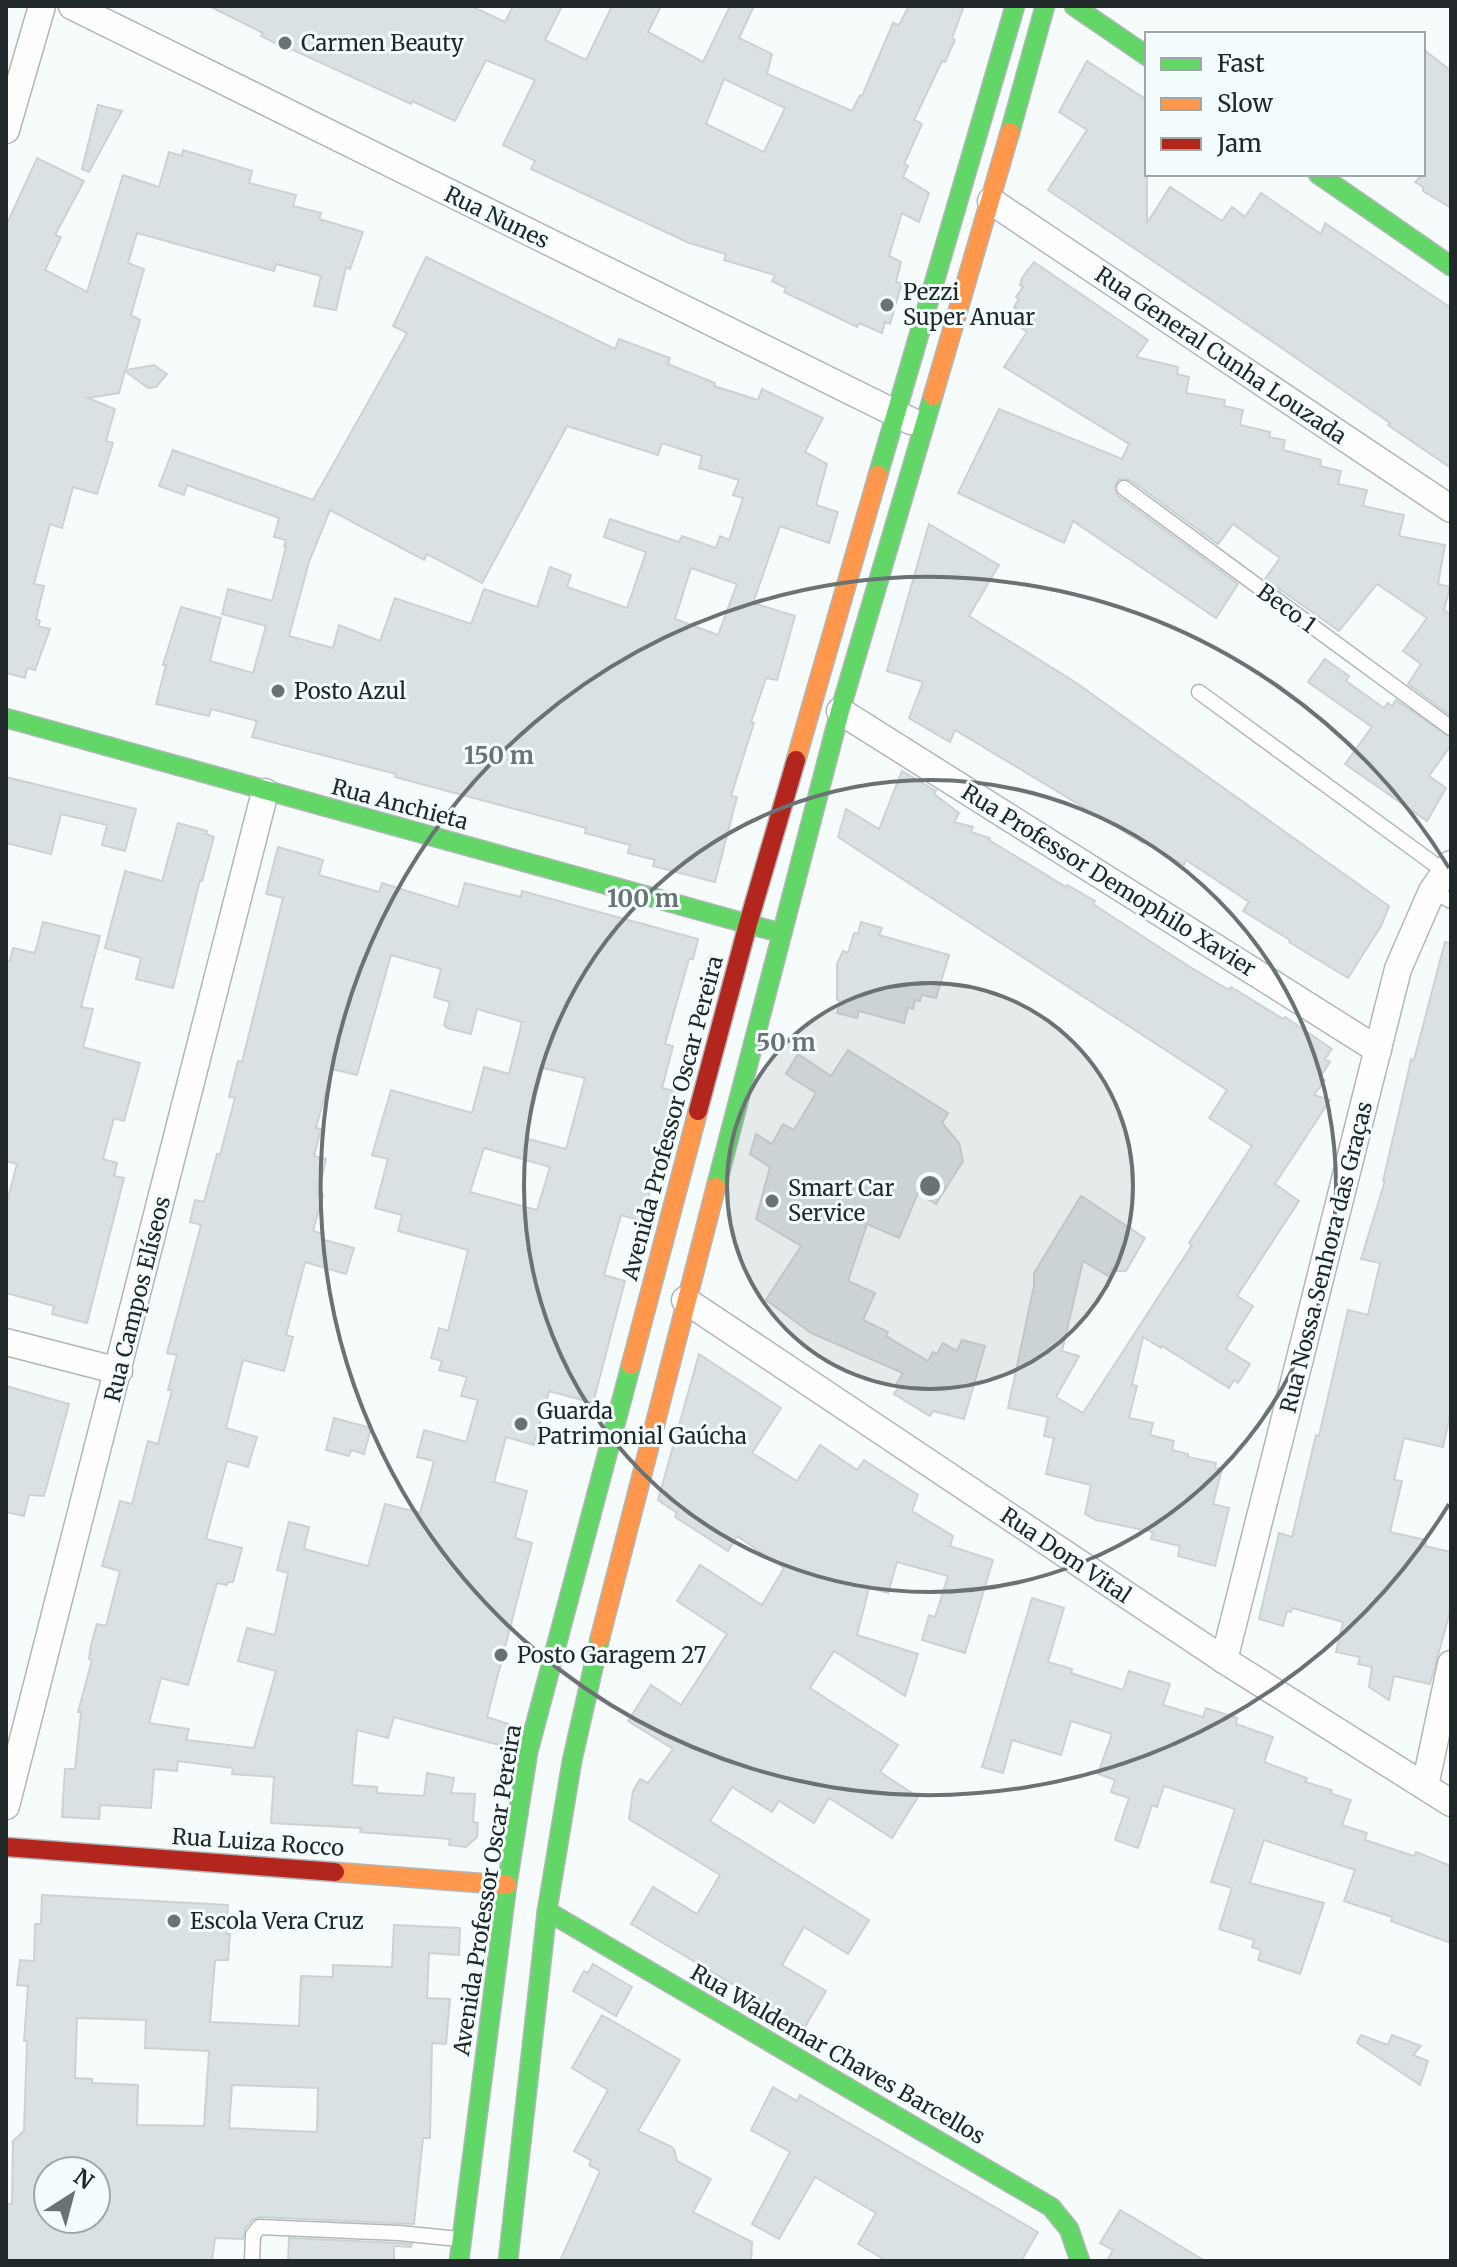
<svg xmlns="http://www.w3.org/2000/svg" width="1457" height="2267" font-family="Merriweather,serif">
	<rect width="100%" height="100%" fill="#f6fbfc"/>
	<g fill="#dae1e2" stroke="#ccd2d4" stroke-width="2" fill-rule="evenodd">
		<path d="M209 6H471L505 22 513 6H562L545 40 586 60 612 6H661L648 32 703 62 730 6H754L739 38 772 54 767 74 852 111 860 95 862 96 893 23 899 25 909 6H964L952 38 955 40 945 62 942 61 914 120 922 124 904 164 908 166 903 177 929 193 919 222 902 213 889 256 901 262 896 282 902 283 890 324 885 322 882 333 859 323 857 327 784 292 786 288 772 281 775 275 724 260 726 254 689 243 531 169 535 161 503 145 535 80 486 60 455 121 412 101 411 104 291 49 290 51 261 36 263 33ZM724 79 785 108 764 152 706 124Z"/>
		<path d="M1423 49 1451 71V208L1423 191V187L1415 182 1423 174Z"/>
		<path d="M1087 61 1147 100V223L1170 187 1222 221 1232 207 1245 217 1261 193 1321 234 1325 223 1451 308V468L1388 425 1390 423 1276 344 1048 190 1087 130 1059 112Z"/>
		<path d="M98 105 122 111 89 172 82 169Z"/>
		<path d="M183 150 252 171 249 183 296 195 293 206 321 213 319 219 363 232 350 269 346 267 336 310 314 306 321 276 276 264 274 271 137 233 128 263 144 269 131 315 140 320 126 370 154 365 167 374 156 387 148 388 125 371 119 393 88 398 115 409 106 441 113 443 97 494 73 487 62 528 50 524 34 584 44 586 36 619 40 621 38 626 50 629 35 670 27 668 25 678 6 673V226L37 158 84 181 55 235 61 237 45 270 87 292 123 175 159 187 169 152 182 156Z"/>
		<path d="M426 257 615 349 619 339 670 358 668 364 715 383 714 386 758 400 762 389 823 418 805 452 827 464 816 505 838 512 829 543 780 526 753 603 795 616 777 680 766 678 751 722 754 723 731 796 737 797 715 882 653 866 655 860 628 853 630 845 585 833 586 828 395 777 396 774 252 737 257 721 211 709 209 716 156 704 166 665H163L181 607 221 618 210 661 253 673 266 626 222 614 228 589 272 601 286 547 284 546 286 540 274 537 279 518 187 485 184 495 159 486 173 450 313 500 407 333 393 326ZM567 426 658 455 662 443 702 456 699 468 739 480 733 495 743 498 729 540 720 536 716 548 682 536 679 542 610 519 604 537 646 552 627 608 567 587 571 575 550 567 537 607 484 589 471 624 395 598 380 641 339 625 333 648 289 636 309 562 330 510 424 560 427 554 482 583ZM691 568 737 584 718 635 675 619Z"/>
		<path d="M1034 262 1148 340 1136 357 1178 367 1177 374 1189 377 1186 393 1225 400 1224 406 1243 410 1240 425 1270 432 1269 437 1285 440 1283 450 1321 460 1320 466 1341 471 1338 484 1367 490 1363 506 1404 515 1399 536 1445 545 1438 584 1450 587 1444 610 1451 615V716L1408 684 1421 664 1403 651 1427 618 1377 584 1339 631 1265 579 1280 558 1233 524 1218 544 1130 480 1119 479 1114 488 1118 496 1238 584 1216 618 1073 521 1064 543 958 493 999 409 1122 459 1129 444 1004 367 1027 332 1010 320 1017 310 1014 307 1019 299 1016 297 1023 287 1020 285 1022 278Z"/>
		<path d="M929 524 999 565 969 616 1075 682 1389 906 1381 926 1348 978 1289 942 1290 940 1243 911 1249 902 1186 860 1184 865 1145 841 1143 843 955 730 950 742 909 718 923 682 887 671Z"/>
		<path d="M1325 659 1349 676 1346 681 1384 708 1388 703 1392 706 1396 700 1451 738V745L1429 776 1446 788 1427 821 1345 764 1372 727 1308 682Z"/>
		<path d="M902 771 936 791 934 794 959 813 954 822 973 827 971 832 990 838 989 840 1066 887 1067 885 1095 901 1093 904 1190 967 1229 990 1231 987 1283 1019 1285 1017 1332 1049 1325 1059 1330 1062 1320 1077 1325 1080 1314 1095 1330 1100 1275 1184 1299 1201 1237 1296 1253 1306 1226 1349 1250 1364 1238 1383 1234 1380 1229 1388 1162 1346 1161 1348 1143 1337 1132 1385 1137 1386 1129 1418 1153 1423 1150 1435 1174 1441 1172 1450 1188 1454V1457L1216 1463 1215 1468 1222 1469 1213 1504 1229 1508 1215 1566 1178 1556 1180 1546 1151 1539 1153 1532 1096 1520 1085 1514 1091 1485 1046 1474 1054 1438 1044 1436 1048 1417 1008 1408 1034 1286V1273L1081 1196 1145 1238 1126 1271H1117L1112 1268 1110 1277 1083 1261 1062 1351 1079 1356 1056 1397 1083 1413 1192 1245 1189 1243 1252 1146 1209 1118 1227 1090 838 837 846 809 879 829Z"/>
		<path d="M6 777 136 809 125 851 102 845 107 825 61 814 51 854 6 843Z"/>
		<path d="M178 823 207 831 206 834 214 837 202 881 200 880 173 988 136 979 141 958 105 948 125 871 162 881Z"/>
		<path d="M278 847 323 860 319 875 379 892 382 883 458 907 465 883 521 897 522 891 698 939 693 959H689L665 1044 673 1046 662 1088 678 1092 649 1195 642 1221 621 1215 604 1275 625 1281 593 1403 549 1391 534 1445 506 1437 494 1482 527 1491 515 1538 532 1543 487 1717 508 1724 503 1746 394 1717 388 1738 357 1730 352 1785 377 1787V1793L424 1796 427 1773 454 1778 451 1793 475 1794 473 1822 478 1823 477 1837 466 1847 449 1845 450 1839 360 1832 361 1828 271 1823 274 1777 232 1774 233 1768 178 1761 177 1771 154 1769 151 1808 100 1805 99 1819 62 1817 65 1769H75L81 1712H78L92 1660 89 1659 91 1645 97 1624 106 1626 120 1571 102 1566 120 1501 132 1504 148 1441 158 1444 172 1390H168L177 1355 167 1353 201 1225 190 1222 195 1200 204 1202 217 1154 220 1155 235 1098 229 1097 238 1061 242 1062 283 898 266 894ZM391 955 441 969 434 997 450 1002 444 1025 447 1028 471 1034 477 1009 522 1022 509 1074 484 1067 472 1113 391 1090 372 1155 388 1159 375 1208 402 1215 398 1231 468 1250 448 1331 439 1328 431 1358 442 1361 439 1370 467 1377 461 1396 478 1400 466 1442 424 1430 417 1457 434 1461 420 1513 385 1504 368 1566 304 1549 309 1527 289 1522 277 1570 288 1573 275 1635 247 1628 238 1661 276 1671 254 1748 186 1740 189 1729 149 1723 161 1678 188 1685 217 1583 227 1585 228 1582H233L242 1548 206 1539 227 1461 248 1467 257 1437 226 1428 243 1360 284 1371 293 1337 286 1335 305 1262 346 1274 354 1248 321 1239 323 1234 313 1231 323 1195 318 1194 326 1159 314 1156 321 1129 316 1128 332 1069 357 1075ZM543 1068 585 1078 566 1149 525 1138ZM484 1148 550 1167 537 1210 470 1192Z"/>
		<path d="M43 922 100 936 81 1007 93 1009 83 1047 140 1063 124 1121 114 1118 103 1159 117 1163 114 1176 124 1178 87 1323 52 1314 54 1306 6 1293V1206L17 1164 6 1161V960L10 961 13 948 35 953Z"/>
		<path d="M861 922 882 928 879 935 949 955 936 998 922 995 920 1001 915 1000 913 1009 908 1007 904 1023 859 1011 857 1018 837 1013 840 1001 837 1000V964L843 951 848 953 854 933 858 934Z"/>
		<path d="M1445 942 1451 943V1411L1443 1447 1404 1438 1394 1480 1402 1481 1390 1532 1426 1540 1425 1546 1451 1552V1608L1430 1684 1394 1676 1389 1700 1369 1687 1372 1667 1358 1664 1360 1657 1336 1652 1343 1622 1292 1608 1291 1612 1287 1611 1283 1626 1259 1619 1279 1533 1292 1537 1316 1435 1319 1436 1348 1310 1368 1315 1380 1263 1361 1259 1385 1181H1383L1409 1069 1411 1059 1414 1060Z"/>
		<path d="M848 1050 948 1113 942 1123 959 1143 963 1161 936 1204 918 1193 899 1238 867 1224 848 1281 875 1293 863 1320 888 1332 886 1336 928 1361 933 1352 937 1354 943 1343 957 1351 962 1340 985 1346 964 1419 933 1411 930 1416 894 1394 898 1388 895 1386 903 1373 811 1333 766 1300 801 1246 756 1219 770 1167 750 1154 756 1134 772 1144 783 1124 794 1130 816 1093 786 1074 798 1054 831 1076Z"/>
		<path d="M699 1354 781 1408 752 1453 797 1481 820 1445 857 1470 864 1460 918 1495 912 1511 953 1536 950 1546 993 1560 965 1653 922 1640 929 1615 935 1617 948 1576 897 1562 888 1593 869 1588 857 1635 918 1654 905 1696 834 1651 810 1688 898 1745 880 1772 918 1797 892 1838 829 1798 814 1823 779 1801 772 1812 732 1787 710 1821 869 1920 848 1954 804 1927 782 1965 826 1991 805 2027 631 1924 653 1887 697 1914 720 1875 629 1819 633 1791 640 1779 648 1783 673 1749 628 1721 651 1685 681 1705 727 1634 677 1601 700 1565 762 1605 784 1568 737 1536 728 1551 675 1517 677 1513 658 1500Z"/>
		<path d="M6 1386 69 1404 44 1496 29 1495 24 1516 6 1512Z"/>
		<path d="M334 1418 371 1428 364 1454 351 1450 349 1456 326 1450Z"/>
		<path d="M1032 1598 1064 1608 1048 1662 1072 1669 1071 1673 1123 1690 1129 1671 1170 1684 1163 1705 1203 1717 1206 1708 1237 1718 1236 1724 1273 1737 1264 1762 1307 1778 1305 1782 1332 1790 1330 1793 1351 1800 1342 1825 1367 1833 1365 1840 1414 1856 1416 1852 1451 1866V1943L1391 1921 1392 1917 1344 1901 1355 1870 1264 1840 1250 1883 1324 1903 1300 1974 1258 1960 1261 1950 1252 1947 1254 1940 1219 1929 1232 1888 1211 1882 1235 1809 1164 1786 1157 1807 1152 1805 1138 1848 1115 1840 1129 1798 1111 1792 1115 1780 1098 1774 1112 1734 1071 1721 1061 1755 1012 1740 1003 1773 982 1767Z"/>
		<path d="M42 1895 228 1905 226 1934H230L228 1960H215L210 2022 299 2026 301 1976 333 1977V1965L392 1967 394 1925 460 1928 459 1955 429 1953 427 1998 450 1999 446 2044 432 2043 430 2138H423L414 2224 259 2217 252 2220 245 2229 243 2239 215 2238 212 2261H6V2204H12L13 2141 24 2131 27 2041H24L28 1986 17 1985 20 1960 34 1961 35 1924H41ZM77 2018 146 2020 145 2048 209 2051 204 2126 137 2125 138 2085 92 2083V2079L75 2078ZM232 2085 318 2088 317 2132 229 2128ZM48 2171H96V2219H48Z"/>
		<path d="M593 1964 632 1987 616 2016 573 1991 584 1971 588 1973Z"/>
		<path d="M602 2015 680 2060 638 2131 670 2146 674 2149 677 2161 711 2179 693 2212 752 2242 751 2261H560L600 2171 589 2165 591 2160 574 2151 608 2090 572 2068Z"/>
		<path d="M1361 2035 1388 2045 1392 2035 1421 2046 1413 2055 1428 2061 1420 2085 1357 2043Z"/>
		<path d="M773 2087 797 2101 800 2095 1038 2232 1021 2261H887L858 2244 876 2213 815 2177 779 2239 752 2224 790 2152 751 2130Z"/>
		<path d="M1120 2210 1134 2218 1205 2261H1107L1113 2250 1100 2243Z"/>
		<path d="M289 2238 398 2243 412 2244 411 2247 394 2246V2261H288Z"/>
	</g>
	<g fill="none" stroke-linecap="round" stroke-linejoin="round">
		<defs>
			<g id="lane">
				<path d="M1124 488 1451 728"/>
				<path d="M1199 692 1445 872"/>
				<path d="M1432 891 1451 901"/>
				<path d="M252 2260 253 2235 259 2227 399 2233 459 2239"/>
			</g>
			<g id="street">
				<path d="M72 6 911 421"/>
				<path d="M6 130 42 6"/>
				<path d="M991 201 1451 509"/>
				<path d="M840 711 1378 1050"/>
				<path d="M685 1300 1224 1660 1451 1803"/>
				<path d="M6 1342 119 1371"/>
				<path d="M1224 1660 1398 969 1432 891 1451 864"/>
				<path d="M1425 1786 1451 1664"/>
				<path d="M6 1806 265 792"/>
			</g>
			<g id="fast">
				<path d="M1074 6 1147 56"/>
				<path d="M1010 132 1045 6"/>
				<path d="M1318 174 1451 266"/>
				<path d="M878 475 1015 6"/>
				<path d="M6 718 770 930"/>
				<path d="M716 1187 840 711 933 396"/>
				<path d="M547 1911 1051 2207 1069 2229 1080 2261"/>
				<path d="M459 2261 507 1885 528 1752 631 1365"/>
				<path d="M508 2261 547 1911 572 1761 600 1638"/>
			</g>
			<g id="slow">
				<path d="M933 396 1010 132"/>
				<path d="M796 760 878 475"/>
				<path d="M631 1365 698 1111"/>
				<path d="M600 1638 716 1187"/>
				<path d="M335 1872 507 1885"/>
			</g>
			<g id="jam">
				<path d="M698 1111 748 924 796 760"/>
				<path d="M6 1847 335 1872"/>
			</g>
		</defs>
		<use href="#lane" stroke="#b1b7b8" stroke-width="17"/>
		<use href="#street" stroke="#b1b7b8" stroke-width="29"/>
		<use href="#fast" stroke="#b1b7b8" stroke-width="21"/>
		<use href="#slow" stroke="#b1b7b8" stroke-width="21"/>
		<use href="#jam" stroke="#b1b7b8" stroke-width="21"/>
		<use href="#lane" stroke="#fefeff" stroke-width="14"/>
		<use href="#street" stroke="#fefeff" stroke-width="26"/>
		<use href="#fast" stroke="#63d668" stroke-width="18"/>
		<use href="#slow" stroke="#ff974d" stroke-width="18"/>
		<use href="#jam" stroke="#b3261e" stroke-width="18"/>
	</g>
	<circle cx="930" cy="1186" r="203" fill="#6b7273" fill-opacity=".12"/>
	<g fill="none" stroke="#6b7273" stroke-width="4">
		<circle cx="930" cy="1186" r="203"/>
		<circle cx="930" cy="1186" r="406"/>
		<path d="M1449 1504A609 609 0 1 1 1449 868"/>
	</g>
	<g fill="#6b7273" stroke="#f4fdfe" stroke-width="3">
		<circle cx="285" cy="43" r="8"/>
		<circle cx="887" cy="305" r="8"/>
		<circle cx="278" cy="691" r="8"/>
		<circle cx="772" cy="1201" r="8"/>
		<circle cx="521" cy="1424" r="8"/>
		<circle cx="501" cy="1655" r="8"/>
		<circle cx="174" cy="1921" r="8"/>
	</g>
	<g text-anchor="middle" stroke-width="6" stroke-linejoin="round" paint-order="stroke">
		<g font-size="22" fill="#202829" stroke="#f4fdfe" text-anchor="start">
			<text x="301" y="51">Carmen Beauty</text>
			<text x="903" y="300">Pezzi<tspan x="903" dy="25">Super Anuar</tspan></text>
			<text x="294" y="699">Posto Azul</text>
			<text x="788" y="1196">Smart Car<tspan x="788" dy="25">Service</tspan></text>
			<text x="537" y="1419">Guarda<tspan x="537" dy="25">Patrimonial Gaúcha</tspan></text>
			<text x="517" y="1663">Posto Garagem 27</text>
			<text x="190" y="1929">Escola Vera Cruz</text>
		</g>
		<g font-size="22" fill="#202829" stroke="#f4fdfe">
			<text transform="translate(497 217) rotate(26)" y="8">Rua Nunes</text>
			<text transform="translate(1221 355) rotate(34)" y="8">Rua General Cunha Louzada</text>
			<text transform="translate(1287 608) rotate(36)" y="8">Beco 1</text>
			<text transform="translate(400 804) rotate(15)" y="8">Rua Anchieta</text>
			<text transform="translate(1109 880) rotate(32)" y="8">Rua Professor Demophilo Xavier</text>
			<text transform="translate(672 1118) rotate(-75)" y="8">Avenida Professor Oscar Pereira</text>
			<text transform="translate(1326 1257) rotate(-76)" y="8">Rua Nossa Senhora das Graças</text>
			<text transform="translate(137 1299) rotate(-76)" y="8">Rua Campos Elíseos</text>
			<text transform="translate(1066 1555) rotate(34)" y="8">Rua Dom Vital</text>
			<text transform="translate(258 1842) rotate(4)" y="8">Rua Luiza Rocco</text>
			<text transform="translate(487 1890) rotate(-81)" y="8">Avenida Professor Oscar Pereira</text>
			<text transform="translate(838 2054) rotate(30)" y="8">Rua Waldemar Chaves Barcellos</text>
		</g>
	</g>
	<circle cx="930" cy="1186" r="12" fill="#6b7273" stroke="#f4fdfe" stroke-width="4"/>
	<g font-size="24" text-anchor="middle" font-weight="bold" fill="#6b7273" stroke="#f4fdfe" stroke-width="6" stroke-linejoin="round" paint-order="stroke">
		<text x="499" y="764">150 m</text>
		<text x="643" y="907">100 m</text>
		<text x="786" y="1051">50 m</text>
	</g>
	<rect width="1457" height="2267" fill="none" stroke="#202829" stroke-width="16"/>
	<rect x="1145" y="32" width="280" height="144" fill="#f4fdfe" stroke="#9fa8a9" stroke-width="2"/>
	<rect x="1161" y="58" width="40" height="12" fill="#63d668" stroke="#9fa8a9" stroke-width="2"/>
	<text x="1217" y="72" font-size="24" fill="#202829">Fast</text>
	<rect x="1161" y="98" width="40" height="12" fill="#ff974d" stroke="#9fa8a9" stroke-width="2"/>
	<text x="1217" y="112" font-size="24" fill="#202829">Slow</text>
	<rect x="1161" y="138" width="40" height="12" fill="#b3261e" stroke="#9fa8a9" stroke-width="2"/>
	<text x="1217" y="152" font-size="24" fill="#202829">Jam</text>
	<g transform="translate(72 2195) rotate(36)"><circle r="38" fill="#f4fdfe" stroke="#9fa8a9" stroke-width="2"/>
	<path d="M0-6L14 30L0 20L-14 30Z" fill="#6b7273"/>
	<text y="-12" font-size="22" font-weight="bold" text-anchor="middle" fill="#202829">N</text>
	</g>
</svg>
